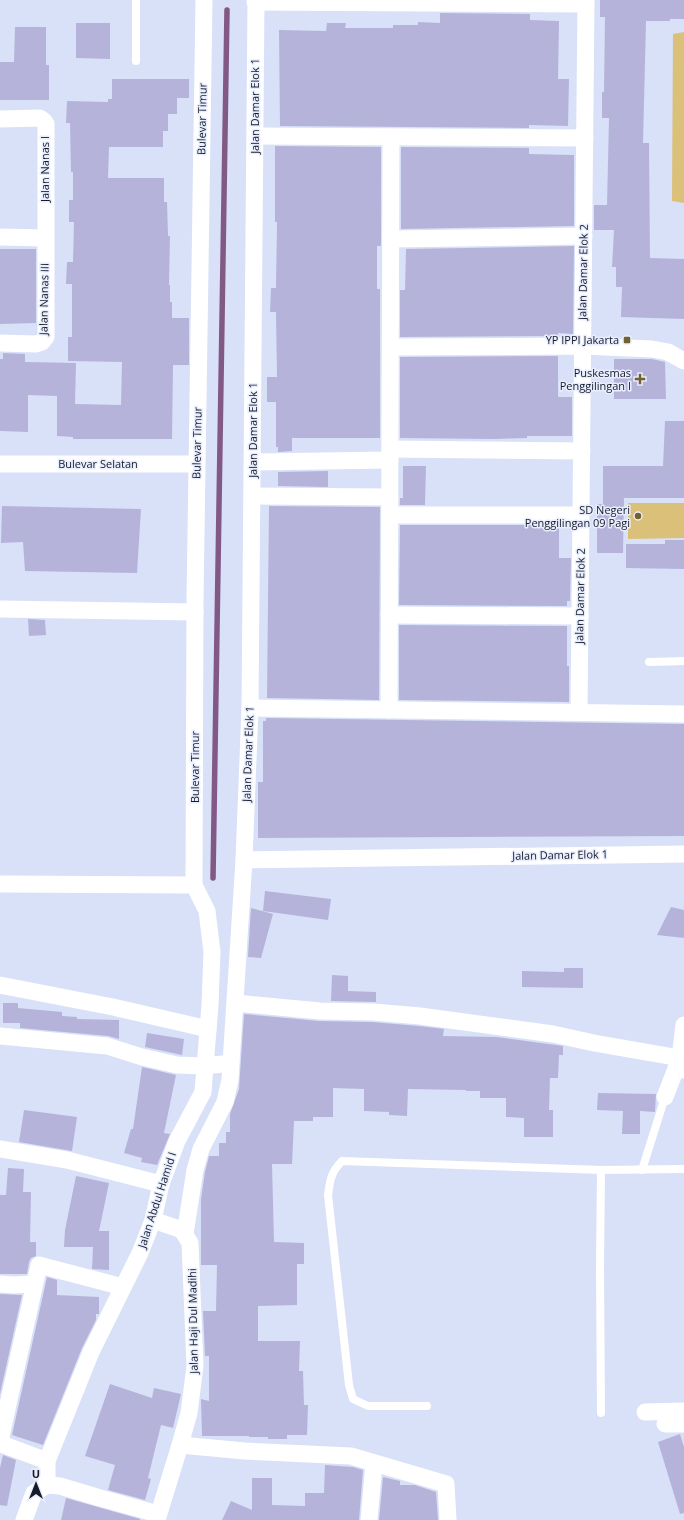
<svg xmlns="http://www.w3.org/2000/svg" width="684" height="1520" font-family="'Open Sans',sans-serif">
	<rect width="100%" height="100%" fill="#d8e1f8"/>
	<g fill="#dbc079">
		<path d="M684 32V203L672 201 673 34Z"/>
		<path d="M628 503H684V538L628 539Z"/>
	</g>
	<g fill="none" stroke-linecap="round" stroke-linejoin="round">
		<path stroke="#815984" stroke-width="5.5" d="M213 878 227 10"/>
	</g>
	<g fill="#b6b3da">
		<path d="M600 0H684V19H670V21H646L643 143H649L650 258 684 259V319L621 317 622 287H616V267H612L614 230H594V205H607L609 118H602V92H604L605 17H600Z"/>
		<path d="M440 13 530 14V20L559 21 558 79H569L568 126 529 125V128L280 126 279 30 326 31 327 23H346L345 28H393V25H418V22L440 23Z"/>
		<path d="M76 23H110V59L76 58Z"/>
		<path d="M15 27H46V65H49V100H0V62H14Z"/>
		<path d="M112 79H189V98H177V114H168V131H163V147H109L108 178H164V202H167L168 236H170L169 285H170V302H172V318H189V365H173L172 439H73V437L57 436V396L28 395V432L0 431V359H3V353L25 354V362L76 363 75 404 121 405 122 362 68 361V337H72V284H66L67 262H73L74 222H69V200H73V172H71L70 123H66L67 101 108 102V99H112Z"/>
		<path d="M275 146 381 147V246H377V289H380V438H292V451L278 452V447H276V402H267V377H277L276 312H270L271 288H276L277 222H275Z"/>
		<path d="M401 147 529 148V154L574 155V226L401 229Z"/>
		<path d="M574 246 573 334 558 333V336L400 337V290H405L406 249Z"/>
		<path d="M0 249H36V323L0 324Z"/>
		<path d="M558 356V397H572V436H527V438L495 439 400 438V357Z"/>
		<path d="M614 359H652L665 362 666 399H614Z"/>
		<path d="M665 421H684V498H624L623 553H597V504H603V466H663Z"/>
		<path d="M403 466H426L425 505H400V498H403Z"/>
		<path d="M328 471V487L278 486V472Z"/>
		<path d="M2 506 141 509 137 573 25 571 23 542 1 543Z"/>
		<path d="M269 506 380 507 379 700 267 698Z"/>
		<path d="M400 525H559V558H571L570 601H567V606L399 605Z"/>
		<path d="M665 540H684V569L626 568V544H665Z"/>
		<path d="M28 619 45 620 46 635 29 636Z"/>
		<path d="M399 625 567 626V666H569V702L399 700Z"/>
		<path d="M266 718 684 724V836L258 838V782H263V721H266Z"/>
		<path d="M265 891 331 899 328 920 263 911Z"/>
		<path d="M671 907 684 910V938L657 935Z"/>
		<path d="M251 908 273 914 261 958 248 957Z"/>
		<path d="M564 968H583V988L522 987V971L564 972Z"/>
		<path d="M332 975 348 976V991L376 992V1002L331 1001Z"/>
		<path d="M3 1003H18V1008L62 1012V1016L77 1017V1019L119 1020V1039L108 1036 20 1028V1023H3Z"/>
		<path d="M244 1014 319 1021 372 1022 419 1026 444 1029 443 1036 497 1037 563 1046V1055H559L558 1078H550L549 1110H553V1137H524V1118L506 1117V1098H480V1091H466V1090L408 1089 407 1116 389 1115V1112L364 1111V1089L333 1088V1117H313V1121H294L292 1164H272L274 1242 304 1243V1264H297V1305L258 1306V1341H300L299 1371H303L304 1405H308L307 1435H287V1439H268V1437H249V1436H202L201 1399 209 1401V1356H205L203 1311H216L217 1265H201V1199L205 1172 209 1156H219V1143H226V1132H230V1114L239 1089Z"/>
		<path d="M147 1033 184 1039 182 1055 145 1047Z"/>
		<path d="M142 1067 176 1075 164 1133 170 1134 157 1165 141 1162 142 1158 124 1153 131 1129H133Z"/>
		<path d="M598 1093 656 1094 655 1112 640 1111V1134H622L623 1111 597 1110Z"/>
		<path d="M24 1110 77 1117 72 1151 19 1142Z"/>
		<path d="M8 1168 24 1169 23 1192H31L30 1242H36V1256L31 1258 29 1262 27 1274H0V1195H6Z"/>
		<path d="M76 1176 109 1183 99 1231H109V1270L92 1269 93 1247H64L65 1230Z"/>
		<path d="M47 1277 57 1280V1295L99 1297V1314H96V1320L82 1348 43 1445 12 1435Z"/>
		<path d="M0 1294 22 1295 0 1394Z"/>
		<path d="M110 1384 152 1398 154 1388 181 1394 173 1428 161 1425 148 1478 151 1479 145 1500 108 1490 115 1465 85 1456Z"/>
		<path d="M680 1434 684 1447V1513L680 1514 658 1442Z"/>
		<path d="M3 1455 16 1460 7 1506 0 1505V1468Z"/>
		<path d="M325 1465 353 1467 363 1470 359 1520H222L231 1501 252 1510V1478H272V1505L305 1506V1493H324Z"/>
		<path d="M383 1477 400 1481V1485H415L436 1492 438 1520H379Z"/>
		<path d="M66 1498 140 1519V1520H61Z"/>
	</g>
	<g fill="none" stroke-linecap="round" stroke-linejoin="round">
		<g stroke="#fff" stroke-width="8">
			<path d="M136 61V0"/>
			<path d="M649 662 684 661"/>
			<path d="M642 1170 665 1097"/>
			<path d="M427 1406H368L353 1399 349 1385 328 1195C330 1180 331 1172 342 1161L601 1170 684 1169"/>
			<path d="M601 1413 600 1267 601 1170"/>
		</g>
		<g stroke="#fff" stroke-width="17">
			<path d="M255 2 586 4"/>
			<path d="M0 119 40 118 44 121 46 124V337L42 342 36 344 0 343"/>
			<path d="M255 136 585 138"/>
			<path d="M0 237 45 238"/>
			<path d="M391 239 584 236"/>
			<path d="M391 347 583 346 652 349 668 352 684 361"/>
			<path d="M390 449 582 451"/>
			<path d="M253 462 390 460"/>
			<path d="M0 464H196"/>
			<path d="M253 496 390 497"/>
			<path d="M390 515H581"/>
			<path d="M0 609 195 612"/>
			<path d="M389 615 580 616"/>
			<path d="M250 708 684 714"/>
			<path d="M389 710 391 137"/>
			<path d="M579 712 586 0"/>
			<path d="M244 860 684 854"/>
			<path d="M0 884 194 885"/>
			<path d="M0 985 113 1007 208 1029"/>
			<path d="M235 1003 320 1011 373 1012 420 1016 553 1034 594 1043 680 1058 684 1070"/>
			<path d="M0 1036 107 1046 142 1057 177 1065 205 1066 231 1063 244 860 250 708 256 0"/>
			<path d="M665 1097 680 1058 684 1025"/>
			<path d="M0 1149 67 1160 161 1184"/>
			<path d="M153 1220 182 1230 190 1243 195 1366 189 1413 180 1445 157 1520"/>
			<path d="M185 1234 195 1170 201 1149 225 1102 230 1080 231 1063"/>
			<path d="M0 1284 13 1285 34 1284"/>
			<path d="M645 1412 684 1411"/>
			<path d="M665 1424H684"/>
			<path d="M180 1445 245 1451 351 1456 446 1484 448 1520"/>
			<path d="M47 1461 4 1445 2 1442 1 1436 39 1265 123 1287"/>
			<path d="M47 1485V1461L91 1352 140 1253 153 1220 161 1184 177 1141 203 1092 210 1005 212 952 207 911 194 885 195 600 204 0"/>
			<path d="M47 1485 60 1486 100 1498 158 1514"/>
			<path d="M24 1520 34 1493 47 1485"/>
			<path d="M369 1520 374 1463"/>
		</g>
	</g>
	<g fill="#73612f" stroke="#e8eefe" stroke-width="1.5">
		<rect x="623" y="336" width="8" height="8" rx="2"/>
		<path d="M638 373h4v4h4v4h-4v4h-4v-4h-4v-4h4z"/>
		<circle cx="638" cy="516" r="4"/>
	</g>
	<g text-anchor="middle" stroke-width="3" stroke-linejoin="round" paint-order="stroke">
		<g font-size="11" fill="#161b29" stroke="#e8eefe">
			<text transform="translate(255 106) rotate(-90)" y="4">Jalan Damar Elok 1</text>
			<text transform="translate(202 119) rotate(-89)" y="4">Bulevar Timur</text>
			<text transform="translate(45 169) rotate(-90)" y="4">Jalan Nanas I</text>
			<text transform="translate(583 272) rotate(-89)" y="4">Jalan Damar Elok 2</text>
			<text transform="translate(44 299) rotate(-89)" y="4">Jalan Nanas III</text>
			<text transform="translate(253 430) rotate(-90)" y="4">Jalan Damar Elok 1</text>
			<text transform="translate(197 443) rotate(-89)" y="4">Bulevar Timur</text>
			<text x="98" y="468">Bulevar Selatan</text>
			<text transform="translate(580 596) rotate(-89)" y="4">Jalan Damar Elok 2</text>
			<text transform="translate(248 754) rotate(-88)" y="4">Jalan Damar Elok 1</text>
			<text transform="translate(195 767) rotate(-90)" y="4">Bulevar Timur</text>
			<text transform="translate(560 855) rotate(-1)" y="4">Jalan Damar Elok 1</text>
			<text transform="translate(157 1200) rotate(-72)" y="4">Jalan Abdul Hamid I</text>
			<text transform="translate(193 1321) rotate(-91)" y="4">Jalan Haji Dul Madihi</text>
		</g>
		<g font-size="11" fill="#161b29" stroke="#e8eefe" text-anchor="end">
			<text x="619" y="344">YP IPPI Jakarta</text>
			<text x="631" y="377">Puskesmas<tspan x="631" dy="13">Penggilingan I</tspan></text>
			<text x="630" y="514">SD Negeri<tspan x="630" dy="13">Penggilingan 09 Pagi</tspan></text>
		</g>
	</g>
	<g transform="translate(36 1484)" stroke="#e8eefe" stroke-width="3" paint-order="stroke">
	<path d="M0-3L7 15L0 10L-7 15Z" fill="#161b29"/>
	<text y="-6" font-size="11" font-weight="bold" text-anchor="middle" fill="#161b29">U</text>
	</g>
</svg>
